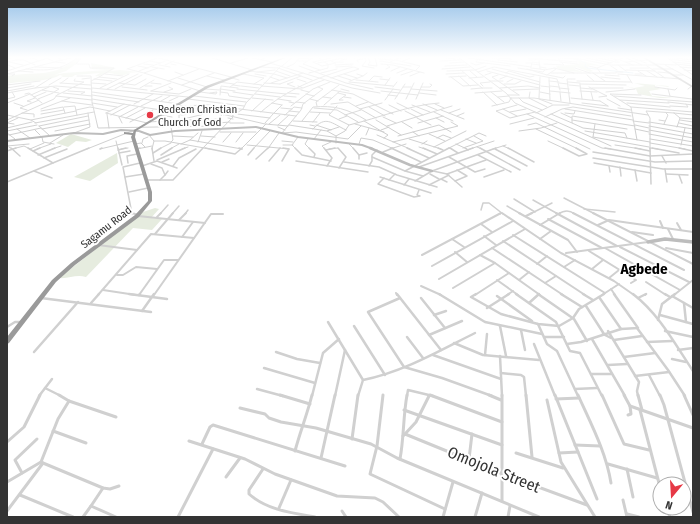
<svg xmlns="http://www.w3.org/2000/svg" width="700" height="524" font-family="'Fira Sans Condensed',sans-serif">
	<rect width="100%" height="100%" fill="#fff"/>
	<g fill="#e6ecdf">
		<path d="M77 57H82L76 64 66 71 54 75 64 73 107 70 92 69 91 63 116 68 111 71 120 70 139 72 126 73H130C119 78 113 72 108 73 103 73 100 77 95 76L100 73 75 75 72 77H61L63 76 60 75C46 83 24 80 7 84V76C34 71 55 79 77 57Z"/>
		<path d="M567 57 602 66 589 65 588 68 593 71 590 72 576 67 574 69 583 72 565 71 557 68 556 66 579 64 578 61Z"/>
		<path d="M634 83 668 86 669 87 655 85V87L661 89 649 91 652 96 674 98H660L638 94 636 89 625 86 634 88 645 86Z"/>
		<path d="M71 134 92 140 86 142 76 141 68 147 56 143Z"/>
		<path d="M117 153 118 163 90 181 74 177Z"/>
		<path d="M155 208 159 209 151 218 162 219 152 230 133 228 86 277C76 274 69 279 59 278L143 212Z"/>
	</g>
	<g fill="none" stroke-linecap="round" stroke-linejoin="round">
		<path stroke="#cfe2ee" stroke-width="1" d="M576 59 586 63 585 66 587 68 633 73"/>
		<g stroke="#d0d0d0" stroke-width="1">
			<path d="M21 57 33 58 39 61"/>
			<path d="M44 57 53 61"/>
			<path d="M56 57 62 60"/>
			<path d="M155 57 231 77"/>
			<path d="M209 57 252 70"/>
			<path d="M248 57 272 62"/>
			<path d="M314 57 303 64 320 70"/>
			<path d="M322 57 319 58 323 60"/>
			<path d="M365 57 366 61 362 66 374 68"/>
			<path d="M368 57 370 62 368 65 377 66 375 57"/>
			<path d="M440 57 455 59"/>
			<path d="M458 57 506 93 515 103 611 146"/>
			<path d="M462 57 531 67"/>
			<path d="M506 57H510"/>
			<path d="M548 57 580 59 610 65H656"/>
			<path d="M582 57 611 63"/>
			<path d="M593 57 613 61"/>
			<path d="M605 57 618 60"/>
			<path d="M616 57 621 58"/>
			<path d="M624 57 642 65"/>
			<path d="M630 57 646 63"/>
			<path d="M666 57 693 75"/>
			<path d="M666 57 693 60"/>
			<path d="M682 57 693 58"/>
			<path d="M299 58 310 59"/>
			<path d="M354 58 357 57"/>
			<path d="M390 58 392 57"/>
			<path d="M528 58 577 62"/>
			<path d="M7 59 14 57"/>
			<path d="M379 59 393 60"/>
			<path d="M478 59 476 62 510 66"/>
			<path d="M559 59 560 62 578 64"/>
			<path d="M669 59 693 62"/>
			<path d="M16 60H24L35 65"/>
			<path d="M261 60 268 57"/>
			<path d="M341 60 347 59"/>
			<path d="M396 60 420 66 416 70"/>
			<path d="M480 60 482 57 512 59"/>
			<path d="M498 60 517 62"/>
			<path d="M529 60 543 59"/>
			<path d="M620 60 633 65"/>
			<path d="M150 61 160 63"/>
			<path d="M297 61H306"/>
			<path d="M380 61 411 66"/>
			<path d="M403 61 410 58"/>
			<path d="M440 61 461 60"/>
			<path d="M7 62 16 60"/>
			<path d="M9 62 23 65"/>
			<path d="M54 62 65 63"/>
			<path d="M313 62 322 66 336 63 331 61"/>
			<path d="M313 62 335 57"/>
			<path d="M336 62H343"/>
			<path d="M358 62 357 60 363 59"/>
			<path d="M390 62 402 57"/>
			<path d="M615 62H619"/>
			<path d="M626 62 647 60"/>
			<path d="M673 62 693 64"/>
			<path d="M231 63 248 58"/>
			<path d="M270 63 352 88 380 93"/>
			<path d="M318 63 343 58"/>
			<path d="M450 63 464 62"/>
			<path d="M471 63 476 65 484 63"/>
			<path d="M526 63H531"/>
			<path d="M76 64 82 57"/>
			<path d="M77 64H89L90 68H114L99 77"/>
			<path d="M144 64 153 65"/>
			<path d="M171 64 176 65"/>
			<path d="M381 64 393 65 424 73"/>
			<path d="M532 64 540 65"/>
			<path d="M544 64 564 65 562 63"/>
			<path d="M656 64 676 65"/>
			<path d="M676 64 693 66"/>
			<path d="M8 65 15 68"/>
			<path d="M159 65 170 67"/>
			<path d="M165 65 174 61"/>
			<path d="M335 65 353 64"/>
			<path d="M618 65 626 71"/>
			<path d="M665 65 693 80"/>
			<path d="M138 66 148 68"/>
			<path d="M282 66 293 57"/>
			<path d="M299 66 346 83 373 89"/>
			<path d="M445 66 467 65"/>
			<path d="M589 66 597 68"/>
			<path d="M611 66 617 70"/>
			<path d="M647 66 665 78"/>
			<path d="M35 67 62 68"/>
			<path d="M152 67 158 68 144 73 200 91"/>
			<path d="M260 67 278 68"/>
			<path d="M287 67 294 64 300 57"/>
			<path d="M336 67 352 66"/>
			<path d="M531 67 532 62 539 63"/>
			<path d="M540 67 546 68"/>
			<path d="M680 67 693 68"/>
			<path d="M158 68 164 69"/>
			<path d="M278 68 312 80"/>
			<path d="M518 68 543 72 545 70 540 69 539 60"/>
			<path d="M531 68 540 69"/>
			<path d="M554 68 574 73"/>
			<path d="M575 68 590 73"/>
			<path d="M630 68H649"/>
			<path d="M26 69C47 71 61 71 78 57"/>
			<path d="M127 69 157 58"/>
			<path d="M128 69 144 73"/>
			<path d="M386 69 390 67 387 65"/>
			<path d="M442 69 470 67"/>
			<path d="M492 69 540 82"/>
			<path d="M527 69 547 75"/>
			<path d="M653 69H662"/>
			<path d="M663 69H673"/>
			<path d="M461 70 482 88"/>
			<path d="M475 70 486 66"/>
			<path d="M544 70 555 68"/>
			<path d="M626 70 655 71"/>
			<path d="M684 70 693 71"/>
			<path d="M7 71 51 57"/>
			<path d="M18 71 33 72"/>
			<path d="M139 71 168 60"/>
			<path d="M249 71 274 74 287 78"/>
			<path d="M276 71 290 76"/>
			<path d="M391 71 400 67"/>
			<path d="M447 71 474 70"/>
			<path d="M470 71 477 77"/>
			<path d="M487 71 540 85"/>
			<path d="M638 71 646 76"/>
			<path d="M647 71 657 77"/>
			<path d="M175 72 183 75"/>
			<path d="M257 72 275 70"/>
			<path d="M478 72 494 67 557 79 560 90"/>
			<path d="M600 72 597 68 625 57"/>
			<path d="M616 72H623"/>
			<path d="M658 72 669 73"/>
			<path d="M309 73 328 68V64L324 62"/>
			<path d="M321 73 337 69"/>
			<path d="M397 73 407 69"/>
			<path d="M506 73 509 71 530 77 534 76"/>
			<path d="M551 73H616"/>
			<path d="M593 73 605 81"/>
			<path d="M7 74 74 57"/>
			<path d="M9 74H15L12 76"/>
			<path d="M105 74 123 76"/>
			<path d="M243 74 264 78 254 84"/>
			<path d="M255 74 266 76"/>
			<path d="M344 74 357 78"/>
			<path d="M357 74 363 76 367 73"/>
			<path d="M446 74 464 73"/>
			<path d="M618 74 681 79"/>
			<path d="M635 74H642"/>
			<path d="M401 75 413 71"/>
			<path d="M485 75 491 73"/>
			<path d="M498 75 492 77 519 95"/>
			<path d="M547 75 556 69"/>
			<path d="M548 75 563 78 565 76"/>
			<path d="M587 75 594 81"/>
			<path d="M605 75 619 76"/>
			<path d="M627 75 632 83"/>
			<path d="M673 75H683"/>
			<path d="M77 76H82"/>
			<path d="M82 76H91L92 102 98 128 216 126"/>
			<path d="M207 76 224 80"/>
			<path d="M338 76 351 80"/>
			<path d="M410 76 420 72"/>
			<path d="M459 76 470 86"/>
			<path d="M270 77 279 80"/>
			<path d="M449 77 466 76"/>
			<path d="M451 77 463 86 478 85"/>
			<path d="M601 77 620 79"/>
			<path d="M178 78 207 87"/>
			<path d="M232 78 239 80"/>
			<path d="M469 78 483 77"/>
			<path d="M549 78 550 100"/>
			<path d="M82 79 90 78"/>
			<path d="M94 79 112 81"/>
			<path d="M297 79 306 82"/>
			<path d="M380 79 389 80"/>
			<path d="M500 79 507 76"/>
			<path d="M356 80 378 82"/>
			<path d="M91 81 99 77 117 79"/>
			<path d="M168 81 199 69"/>
			<path d="M350 81 363 76"/>
			<path d="M369 81 374 76 382 77"/>
			<path d="M490 81H503"/>
			<path d="M549 81 559 82"/>
			<path d="M577 81 631 82"/>
			<path d="M219 82 234 84"/>
			<path d="M293 82 287 84 295 87"/>
			<path d="M349 82 393 86"/>
			<path d="M507 82 513 79"/>
			<path d="M568 82 580 83"/>
			<path d="M60 83 91 85"/>
			<path d="M61 83 68 78"/>
			<path d="M91 83 106 84"/>
			<path d="M119 83 135 85 146 79"/>
			<path d="M151 83 161 84"/>
			<path d="M264 83 280 84"/>
			<path d="M271 83 303 73"/>
			<path d="M559 83 568 84"/>
			<path d="M280 84 301 76"/>
			<path d="M504 84H515L521 81"/>
			<path d="M580 84 626 85"/>
			<path d="M580 84 582 99"/>
			<path d="M7 85 40 81"/>
			<path d="M49 85 61 78"/>
			<path d="M182 85 214 73"/>
			<path d="M233 85 240 86"/>
			<path d="M385 85 390 78"/>
			<path d="M569 85 580 86"/>
			<path d="M145 86H152"/>
			<path d="M241 86 259 88"/>
			<path d="M261 86 302 89"/>
			<path d="M298 86 303 88 324 80"/>
			<path d="M483 86 480 83 490 82"/>
			<path d="M541 86 550 87"/>
			<path d="M550 86 559 87"/>
			<path d="M49 87 42 90 59 93"/>
			<path d="M53 87 59 89 54 92"/>
			<path d="M122 87 147 90"/>
			<path d="M230 87 237 82 262 85"/>
			<path d="M375 87 400 90"/>
			<path d="M393 87 397 82"/>
			<path d="M403 87H411"/>
			<path d="M421 87H430L432 85 430 84"/>
			<path d="M589 87 607 96 599 97"/>
			<path d="M655 87 675 90 677 88"/>
			<path d="M7 88 31 84"/>
			<path d="M35 88 56 86 92 89"/>
			<path d="M92 88 188 97"/>
			<path d="M100 88 129 74"/>
			<path d="M140 88 154 80"/>
			<path d="M482 88H492"/>
			<path d="M500 88 528 86 540 88"/>
			<path d="M559 88 569 89"/>
			<path d="M580 88 592 89"/>
			<path d="M592 88H623"/>
			<path d="M107 89 138 74"/>
			<path d="M115 89 142 75"/>
			<path d="M205 89 220 90"/>
			<path d="M220 89 235 91"/>
			<path d="M237 89 286 94"/>
			<path d="M341 89 349 91"/>
			<path d="M411 89 437 91"/>
			<path d="M471 89 482 88"/>
			<path d="M668 89 670 96"/>
			<path d="M688 89 692 86"/>
			<path d="M301 90 309 92"/>
			<path d="M332 90 353 94 393 114"/>
			<path d="M513 90 539 89"/>
			<path d="M7 91 34 86"/>
			<path d="M68 91 85 92 81 94"/>
			<path d="M151 91 179 94 191 89"/>
			<path d="M151 91 171 83"/>
			<path d="M381 91 418 95"/>
			<path d="M550 91 570 93"/>
			<path d="M580 91 597 92"/>
			<path d="M92 92 179 104"/>
			<path d="M164 92 173 89 169 87"/>
			<path d="M200 92 216 94 217 92 210 93"/>
			<path d="M220 92 228 93 229 96 250 99"/>
			<path d="M233 92 253 95"/>
			<path d="M483 92 497 105"/>
			<path d="M491 92 504 102"/>
			<path d="M530 92 529 98 547 107"/>
			<path d="M540 92 550 94"/>
			<path d="M560 92 561 101"/>
			<path d="M591 92 593 100"/>
			<path d="M606 92 635 89"/>
			<path d="M7 93 35 88 51 78"/>
			<path d="M63 93 92 96"/>
			<path d="M288 93 299 94"/>
			<path d="M338 93 346 95 339 100H343"/>
			<path d="M419 93 436 95"/>
			<path d="M475 93 502 91"/>
			<path d="M25 94 29 93 42 103"/>
			<path d="M255 94 280 97"/>
			<path d="M306 94 314 96"/>
			<path d="M652 94 692 99 693 102"/>
			<path d="M31 95 42 90"/>
			<path d="M92 95 139 102"/>
			<path d="M220 95 221 86 238 88"/>
			<path d="M388 95 397 96"/>
			<path d="M508 95H519"/>
			<path d="M56 96 92 100"/>
			<path d="M194 96 246 102"/>
			<path d="M284 96 296 97"/>
			<path d="M614 96 693 102"/>
			<path d="M34 97 46 92"/>
			<path d="M323 97 331 98"/>
			<path d="M344 97 351 98"/>
			<path d="M498 97 509 96"/>
			<path d="M252 98 273 100"/>
			<path d="M510 98H534L648 115"/>
			<path d="M519 98 523 102 542 110"/>
			<path d="M539 98 540 77"/>
			<path d="M571 98 600 101"/>
			<path d="M7 99 15 97 12 92"/>
			<path d="M38 99 53 93"/>
			<path d="M92 99 167 111"/>
			<path d="M188 99 244 106"/>
			<path d="M278 99 291 101"/>
			<path d="M310 99 318 101"/>
			<path d="M395 99 405 84"/>
			<path d="M406 99 414 83"/>
			<path d="M416 99 423 83"/>
			<path d="M539 99 552 104"/>
			<path d="M607 99 620 106"/>
			<path d="M385 100 393 89"/>
			<path d="M620 100 669 103"/>
			<path d="M62 101 92 105"/>
			<path d="M161 101 170 96"/>
			<path d="M169 101 178 97"/>
			<path d="M600 101 608 106"/>
			<path d="M31 102 27 101 35 98"/>
			<path d="M289 102 294 103"/>
			<path d="M296 102 305 103"/>
			<path d="M668 102 693 105"/>
			<path d="M7 103 30 94"/>
			<path d="M14 103 23 106"/>
			<path d="M92 103 117 107"/>
			<path d="M272 103 282 105"/>
			<path d="M397 103 409 109"/>
			<path d="M570 103 567 79H575"/>
			<path d="M582 103 608 106"/>
			<path d="M627 103 670 107"/>
			<path d="M134 104 153 94"/>
			<path d="M331 104 348 102 376 118"/>
			<path d="M423 104 437 110"/>
			<path d="M435 104 444 108"/>
			<path d="M324 105 340 91"/>
			<path d="M389 105 401 111"/>
			<path d="M412 105 430 112"/>
			<path d="M517 105 496 111 510 118 535 112"/>
			<path d="M141 106 162 96"/>
			<path d="M177 106 208 105 296 116"/>
			<path d="M291 106 313 89 330 82"/>
			<path d="M317 106 316 102 339 85"/>
			<path d="M356 106 368 102"/>
			<path d="M492 106 509 102 511 98"/>
			<path d="M670 106 688 107 686 104"/>
			<path d="M64 107 75 106 77 115"/>
			<path d="M369 107 385 116"/>
			<path d="M631 107 693 112"/>
			<path d="M281 108 292 109"/>
			<path d="M314 108 337 110 358 122"/>
			<path d="M618 108 631 110"/>
			<path d="M41 109 70 98"/>
			<path d="M188 109H218"/>
			<path d="M360 109 382 103"/>
			<path d="M411 109 423 115"/>
			<path d="M503 109 517 116"/>
			<path d="M565 109 633 120"/>
			<path d="M27 110 20 108 39 100"/>
			<path d="M76 110 90 107 110 111"/>
			<path d="M441 110 464 119"/>
			<path d="M41 111 63 107 65 113"/>
			<path d="M252 111 265 99"/>
			<path d="M289 111 299 112"/>
			<path d="M405 111 417 117"/>
			<path d="M261 112C287 89 317 78 349 68L354 67 359 69 331 78"/>
			<path d="M310 112 330 113"/>
			<path d="M434 112 453 121"/>
			<path d="M510 112 526 109"/>
			<path d="M22 113 34 114V117"/>
			<path d="M106 113 147 123"/>
			<path d="M106 113 124 104"/>
			<path d="M449 113 460 109"/>
			<path d="M536 113 553 105H569"/>
			<path d="M561 113 572 118"/>
			<path d="M565 113 574 114 575 111"/>
			<path d="M674 113 680 118 677 127"/>
			<path d="M674 113 693 115"/>
			<path d="M41 114 64 110"/>
			<path d="M107 114 109 128"/>
			<path d="M237 114 270 118"/>
			<path d="M273 114 282 105"/>
			<path d="M527 114 602 148 611 149"/>
			<path d="M551 114 572 123"/>
			<path d="M7 115 31 120 36 123"/>
			<path d="M111 115 130 105"/>
			<path d="M160 115 172 117"/>
			<path d="M181 115 192 114"/>
			<path d="M224 115 230 108"/>
			<path d="M285 115 294 107 302 108"/>
			<path d="M345 115 361 110"/>
			<path d="M232 116 243 109 246 103 281 66"/>
			<path d="M457 116 464 113"/>
			<path d="M119 117 138 107"/>
			<path d="M119 117 122 123"/>
			<path d="M383 117 396 123"/>
			<path d="M545 117 562 109 573 107 631 116"/>
			<path d="M126 118 145 108"/>
			<path d="M228 118 233 119"/>
			<path d="M417 118 431 125"/>
			<path d="M436 118 444 122"/>
			<path d="M680 118 693 119"/>
			<path d="M179 119V115L191 106"/>
			<path d="M339 119 347 116"/>
			<path d="M7 120 54 99 57 95 84 82 74 81 75 79"/>
			<path d="M31 120 76 111"/>
			<path d="M183 120 219 119"/>
			<path d="M376 120 401 135"/>
			<path d="M572 120 627 129"/>
			<path d="M659 120 665 121"/>
			<path d="M680 120 693 122"/>
			<path d="M293 121 317 122"/>
			<path d="M302 121 313 107C334 105 348 109 366 120"/>
			<path d="M364 121 388 135 384 138"/>
			<path d="M633 121 649 123"/>
			<path d="M130 122 153 110"/>
			<path d="M149 122 179 120 213 112 265 124 288 126"/>
			<path d="M313 122 320 113"/>
			<path d="M402 122 412 128"/>
			<path d="M649 122 693 129"/>
			<path d="M7 123 18 118"/>
			<path d="M7 123 14 124"/>
			<path d="M35 123 94 112"/>
			<path d="M217 123 222 114"/>
			<path d="M230 123H244"/>
			<path d="M265 123 273 114"/>
			<path d="M418 123 443 116"/>
			<path d="M679 123 693 126"/>
			<path d="M207 124 230 122"/>
			<path d="M269 124 280 115"/>
			<path d="M355 124 384 132"/>
			<path d="M510 124 534 118"/>
			<path d="M664 124 668 115 666 113"/>
			<path d="M278 125 289 115"/>
			<path d="M289 125 327 131"/>
			<path d="M310 125 315 126"/>
			<path d="M316 125 331 130"/>
			<path d="M349 125C379 118 409 105 439 103"/>
			<path d="M528 125 536 123 590 149"/>
			<path d="M635 125 649 128"/>
			<path d="M39 126 88 116"/>
			<path d="M39 126 50 136"/>
			<path d="M387 126 452 106"/>
			<path d="M649 126 693 134"/>
			<path d="M171 127 173 140 171 142"/>
			<path d="M278 127 285 130"/>
			<path d="M7 128 32 122"/>
			<path d="M17 129 30 138"/>
			<path d="M42 129 89 120"/>
			<path d="M313 129C326 115 331 123 346 130"/>
			<path d="M536 129 578 149"/>
			<path d="M635 129 649 132"/>
			<path d="M35 130 40 135"/>
			<path d="M381 130 389 127"/>
			<path d="M649 130 693 138"/>
			<path d="M7 131 37 125"/>
			<path d="M55 131 90 124"/>
			<path d="M519 131 541 128 557 123"/>
			<path d="M585 131 650 142"/>
			<path d="M220 132H256"/>
			<path d="M413 132 419 136"/>
			<path d="M7 133 15 139 14 140"/>
			<path d="M74 133 90 127 88 113"/>
			<path d="M282 133 296 132 348 139 361 126"/>
			<path d="M282 133 301 110 303 104 323 89 318 87"/>
			<path d="M429 134 445 141"/>
			<path d="M649 134 693 142"/>
			<path d="M9 135 41 128"/>
			<path d="M149 135 154 141 152 149"/>
			<path d="M366 135 369 128"/>
			<path d="M377 135 410 149"/>
			<path d="M173 136 193 137"/>
			<path d="M201 136 215 137"/>
			<path d="M336 136 327 131 339 127"/>
			<path d="M398 136 439 125 451 132"/>
			<path d="M42 137 43 142 54 144"/>
			<path d="M593 137 649 147"/>
			<path d="M593 137 595 124"/>
			<path d="M437 138 443 135 451 138"/>
			<path d="M627 138 625 133 583 128 572 123V116L635 126"/>
			<path d="M308 139 305 144 310 149"/>
			<path d="M314 139 321 130"/>
			<path d="M409 139 441 149"/>
			<path d="M466 139 476 143"/>
			<path d="M650 139 693 146"/>
			<path d="M190 140 242 149"/>
			<path d="M637 140 631 107 610 94 641 95"/>
			<path d="M116 141 118 149"/>
			<path d="M154 141H165L210 149"/>
			<path d="M282 141 293 142"/>
			<path d="M548 141 565 149"/>
			<path d="M198 142 202 131"/>
			<path d="M223 142 231 133"/>
			<path d="M236 142 243 133"/>
			<path d="M393 142 458 126 451 122"/>
			<path d="M50 143 63 135"/>
			<path d="M142 143 143 139 148 137"/>
			<path d="M336 143V136L345 131 349 125 329 115 337 106"/>
			<path d="M650 143 685 149"/>
			<path d="M135 144 141 143 145 147"/>
			<path d="M181 144 190 140 198 133"/>
			<path d="M349 144 354 149"/>
			<path d="M359 144 361 138 373 140 394 149"/>
			<path d="M422 144 427 141"/>
			<path d="M456 144 467 149"/>
			<path d="M247 145 289 149"/>
			<path d="M283 145H293"/>
			<path d="M615 145 641 149"/>
			<path d="M681 145 685 128"/>
			<path d="M7 146 29 144"/>
			<path d="M503 146 510 149"/>
			<path d="M9 147 12 149"/>
			<path d="M269 147 279 133"/>
			<path d="M419 147 425 149"/>
			<path d="M434 147 466 131"/>
			<path d="M477 147 482 149"/>
			<path d="M449 148 452 149"/>
			<path d="M463 148 483 141 474 136"/>
			<path d="M650 148 658 149"/>
			<path d="M12 149 24 146 30 149"/>
			<path d="M30 149 44 143"/>
			<path d="M37 149 51 144"/>
			<path d="M52 149 61 146"/>
			<path d="M87 149 137 129"/>
			<path d="M100 149 134 141"/>
			<path d="M121 149 128 148"/>
			<path d="M137 149 152 146"/>
			<path d="M159 149 171 143"/>
			<path d="M170 149 179 144"/>
			<path d="M182 149 188 147"/>
			<path d="M202 149 233 117"/>
			<path d="M241 149 266 124"/>
			<path d="M253 149 270 131"/>
			<path d="M267 149 270 147"/>
			<path d="M279 149 280 148"/>
			<path d="M296 149 292 145 298 137"/>
			<path d="M325 149 322 146 331 142"/>
			<path d="M329 149 338 148 339 149"/>
			<path d="M390 149 406 144"/>
			<path d="M447 149 479 133 486 136"/>
			<path d="M470 149 494 141"/>
			<path d="M493 149 506 145"/>
			<path d="M650 149V118L646 111 674 113"/>
		</g>
		<g stroke="#d0d0d0" stroke-width="1.5">
			<path d="M11 148 20 156"/>
			<path d="M28 148 53 163"/>
			<path d="M118 148 122 165"/>
			<path d="M152 148 154 161"/>
			<path d="M205 148 235 154 242 148"/>
			<path d="M239 148 242 149"/>
			<path d="M295 148 302 155 331 161"/>
			<path d="M309 148 315 154 314 157"/>
			<path d="M324 148 332 158 327 166"/>
			<path d="M338 148 346 157 339 168"/>
			<path d="M353 148 359 155V159"/>
			<path d="M391 148 421 162"/>
			<path d="M407 148 429 158"/>
			<path d="M423 148 437 154"/>
			<path d="M438 148 443 150"/>
			<path d="M450 148 458 153"/>
			<path d="M465 148 468 150"/>
			<path d="M480 148 520 170"/>
			<path d="M508 148 534 162"/>
			<path d="M563 148 579 156 587 154 576 148"/>
			<path d="M605 148 650 156"/>
			<path d="M635 148 650 151"/>
			<path d="M650 148 651 184"/>
			<path d="M652 148 679 153"/>
			<path d="M679 148 693 151"/>
			<path d="M100 149 102 148"/>
			<path d="M137 149 140 148"/>
			<path d="M495 149 527 166"/>
			<path d="M118 150 126 148"/>
			<path d="M326 150 335 148"/>
			<path d="M7 151 16 148"/>
			<path d="M33 151 40 148"/>
			<path d="M383 152 393 148"/>
			<path d="M593 152 655 162 693 161"/>
			<path d="M119 153 130 151"/>
			<path d="M153 153 161 148"/>
			<path d="M38 155 55 148"/>
			<path d="M161 155 172 148"/>
			<path d="M248 155 254 148"/>
			<path d="M359 155 367 153"/>
			<path d="M478 155 511 172"/>
			<path d="M650 156 693 154"/>
			<path d="M662 156 666 163"/>
			<path d="M372 157 405 171 423 176"/>
			<path d="M449 157 475 172 485 169"/>
			<path d="M44 158 67 149"/>
			<path d="M593 158 663 169H693"/>
			<path d="M256 159 268 148"/>
			<path d="M157 160 185 148"/>
			<path d="M269 161 280 148"/>
			<path d="M282 161 289 149 283 148"/>
			<path d="M296 161 368 172"/>
			<path d="M162 162 169 159"/>
			<path d="M344 162 379 167 397 175 437 187"/>
			<path d="M128 163 127 156 137 154"/>
			<path d="M594 163 651 173"/>
			<path d="M151 164 162 168 165 175 160 180"/>
			<path d="M142 166 157 161 177 168"/>
			<path d="M173 166 179 158 196 149"/>
			<path d="M369 166 372 161V155L377 150"/>
			<path d="M609 166 610 172"/>
			<path d="M419 167 473 148"/>
			<path d="M620 167 621 176"/>
			<path d="M665 169 667 182"/>
			<path d="M635 170 637 181"/>
			<path d="M34 171 52 178"/>
			<path d="M405 171 449 148"/>
			<path d="M433 171 447 174 462 187"/>
			<path d="M430 174 439 179"/>
			<path d="M447 174 486 160"/>
			<path d="M666 174 688 175"/>
			<path d="M165 175 168 171"/>
			<path d="M679 175 682 183"/>
			<path d="M125 177 144 174"/>
			<path d="M380 177 431 193"/>
			<path d="M484 177 504 170"/>
			<path d="M384 178 378 184 414 197 420 196 417 195 419 190"/>
			<path d="M441 179 447 182"/>
			<path d="M147 180H173L203 148"/>
			<path d="M389 180 395 174"/>
			<path d="M415 181 432 171 496 148"/>
			<path d="M455 181 467 176 457 170"/>
			<path d="M7 182 89 148"/>
			<path d="M404 185 409 179"/>
			<path d="M429 185 449 175"/>
			<path d="M129 192 148 188"/>
			<path d="M564 198 595 214"/>
			<path d="M514 199 535 212"/>
			<path d="M533 200 558 214"/>
			<path d="M507 206 521 214"/>
			<path d="M584 209 615 212"/>
			<path d="M481 210 483 203H489L503 214"/>
			<path d="M132 214 123 167 140 163"/>
			<path d="M160 214 168 205"/>
			<path d="M172 214 179 206"/>
			<path d="M185 214 188 210"/>
			<path d="M500 214 501 213"/>
			<path d="M530 214 552 203"/>
			<path d="M558 214C565 210 569 210 575 214"/>
		</g>
		<g stroke="#d0d0d0" stroke-width="2">
			<path d="M132 213 138 215"/>
			<path d="M502 213 561 253 614 281 634 295"/>
			<path d="M519 213 568 240 577 252"/>
			<path d="M556 213 617 246"/>
			<path d="M573 213 684 270"/>
			<path d="M593 213 693 264"/>
			<path d="M138 216 205 223"/>
			<path d="M526 216 532 213"/>
			<path d="M157 217 161 213"/>
			<path d="M548 219 602 248"/>
			<path d="M179 220 186 213"/>
			<path d="M660 221 663 228"/>
			<path d="M677 223 681 230"/>
			<path d="M481 224 492 232"/>
			<path d="M540 225 560 213"/>
			<path d="M598 225 609 220 693 232"/>
			<path d="M668 229 673 239"/>
			<path d="M632 232 653 235"/>
			<path d="M155 234 173 213"/>
			<path d="M513 235 605 293"/>
			<path d="M484 236 496 245"/>
			<path d="M182 237 193 222"/>
			<path d="M452 239 464 247"/>
			<path d="M540 239 551 231"/>
			<path d="M503 241 585 295"/>
			<path d="M98 245 137 250"/>
			<path d="M620 247 689 282"/>
			<path d="M492 248 545 283"/>
			<path d="M605 248 680 290"/>
			<path d="M666 248 693 253"/>
			<path d="M589 251 636 280 631 283"/>
			<path d="M455 252 467 262"/>
			<path d="M566 253 648 242"/>
			<path d="M422 255 501 213"/>
			<path d="M495 263 540 295"/>
			<path d="M537 264 547 256"/>
			<path d="M432 266 513 221"/>
			<path d="M564 267 575 260"/>
			<path d="M592 269 603 260"/>
			<path d="M117 275H123L136 267 157 269"/>
			<path d="M556 276 545 283 563 295"/>
			<path d="M609 278 619 270"/>
			<path d="M439 279 525 229"/>
			<path d="M497 280 518 295"/>
			<path d="M519 280 529 272"/>
			<path d="M646 282 666 295"/>
			<path d="M421 286 441 295"/>
			<path d="M453 288 495 263 480 255"/>
			<path d="M611 289 615 295"/>
			<path d="M103 290 136 295"/>
			<path d="M396 293 397 295"/>
			<path d="M98 295 151 234 194 238"/>
			<path d="M139 295 164 260H178"/>
			<path d="M154 295 211 214H223"/>
			<path d="M475 295 509 273"/>
			<path d="M507 295 513 291"/>
			<path d="M602 295 619 284"/>
			<path d="M645 295 646 294"/>
			<path d="M674 295 693 280"/>
		</g>
		<g stroke="#d0d0d0" stroke-width="2.5">
			<path d="M129 294 167 299"/>
			<path d="M397 294 441 350"/>
			<path d="M439 294 485 322 542 334"/>
			<path d="M476 294 471 297 501 314 538 324 559 326 573 318 579 309 604 294"/>
			<path d="M516 294 556 322 570 351 580 353 602 396"/>
			<path d="M538 294 574 319 587 341"/>
			<path d="M561 294 582 307"/>
			<path d="M583 294 593 300"/>
			<path d="M633 294C659 314 675 344 693 371"/>
			<path d="M665 294 670 297"/>
			<path d="M139 295 140 294"/>
			<path d="M497 296 532 321"/>
			<path d="M672 296 693 308"/>
			<path d="M599 297 621 329 638 328 614 294"/>
			<path d="M41 298 151 312"/>
			<path d="M400 298 368 312 404 367 442 378 492 396"/>
			<path d="M421 298 445 328"/>
			<path d="M638 298 646 294"/>
			<path d="M91 303 99 294"/>
			<path d="M529 303 539 294"/>
			<path d="M684 303 686 322"/>
			<path d="M586 306 604 334"/>
			<path d="M487 308 509 294"/>
			<path d="M142 311 154 294"/>
			<path d="M434 315 446 311"/>
			<path d="M660 315 693 324"/>
			<path d="M658 320 662 304 675 294"/>
			<path d="M328 322 363 380"/>
			<path d="M538 324 547 344 557 351 578 396"/>
			<path d="M354 326 385 375"/>
			<path d="M500 326 506 356"/>
			<path d="M7 327 15 322H20"/>
			<path d="M637 328 668 370 685 396"/>
			<path d="M521 330 525 350"/>
			<path d="M608 331 639 382 637 391 638 396"/>
			<path d="M665 331 693 337"/>
			<path d="M603 334 611 338"/>
			<path d="M429 335 462 321"/>
			<path d="M407 337 423 358"/>
			<path d="M544 337H564"/>
			<path d="M592 339 625 396"/>
			<path d="M614 340 642 336"/>
			<path d="M647 342 672 341"/>
			<path d="M454 343 483 355 539 360"/>
			<path d="M534 344 555 396"/>
			<path d="M567 344 581 342 621 329"/>
			<path d="M678 350 693 348"/>
			<path d="M34 352 78 302"/>
			<path d="M276 352 297 359 320 363"/>
			<path d="M433 355 501 379"/>
			<path d="M485 355 487 334"/>
			<path d="M500 356 502 396"/>
			<path d="M624 357 655 353"/>
			<path d="M672 359 686 362"/>
			<path d="M608 365 627 364"/>
			<path d="M264 368 315 383"/>
			<path d="M501 373 521 375 524 377 526 396"/>
			<path d="M591 374H611"/>
			<path d="M649 375 660 396"/>
			<path d="M635 376 669 372"/>
			<path d="M45 388 61 396"/>
			<path d="M257 389 283 396"/>
			<path d="M575 389 597 388"/>
			<path d="M39 396 52 379"/>
			<path d="M312 396 323 353 339 339"/>
			<path d="M335 396 345 350"/>
			<path d="M358 396 363 380C403 372 439 351 475 333"/>
			<path d="M407 396 408 390 433 396"/>
		</g>
		<g stroke="#d0d0d0" stroke-width="3">
			<path d="M59 395 69 401 116 417"/>
			<path d="M280 395 310 404"/>
			<path d="M383 395 377 446 370 474 445 509"/>
			<path d="M430 395 502 422"/>
			<path d="M489 395 501 400"/>
			<path d="M502 395V501"/>
			<path d="M526 395 532 457"/>
			<path d="M555 395 597 499"/>
			<path d="M578 395C591 424 606 452 611 483"/>
			<path d="M602 395 624 444 649 450"/>
			<path d="M624 395 630 406 631 414 628 415"/>
			<path d="M638 395 642 410"/>
			<path d="M660 395 664 405 693 512"/>
			<path d="M684 395 693 415"/>
			<path d="M556 399 579 398"/>
			<path d="M547 400 561 462 595 517"/>
			<path d="M630 406 693 428"/>
			<path d="M240 408 265 414 269 418 281 422 316 428 371 444 397 458 539 517"/>
			<path d="M404 410 502 445"/>
			<path d="M640 410 660 487"/>
			<path d="M53 431 86 443"/>
			<path d="M405 434 416 422 429 396"/>
			<path d="M403 436 405 434 503 474 587 505"/>
			<path d="M352 439 358 395"/>
			<path d="M189 441 245 459 275 474 337 496 375 498 383 502 399 517"/>
			<path d="M7 442 24 427 40 395"/>
			<path d="M202 444 210 427 213 425 345 466"/>
			<path d="M575 445 600 446"/>
			<path d="M295 451C300 432 307 415 312 395"/>
			<path d="M516 453 563 468"/>
			<path d="M559 453 578 452"/>
			<path d="M321 458 335 395"/>
			<path d="M400 459C404 438 403 417 407 395"/>
			<path d="M469 459 472 434"/>
			<path d="M43 463 103 488 110 489 119 486"/>
			<path d="M608 464 657 478"/>
			<path d="M263 469 249 490V494C267 510 292 513 315 517"/>
			<path d="M627 469 633 497"/>
			<path d="M22 473 15 460 37 439"/>
			<path d="M226 477 240 458"/>
			<path d="M7 482 41 462"/>
			<path d="M103 488 91 506 116 517"/>
			<path d="M20 495 73 517"/>
			<path d="M623 500 627 517"/>
			<path d="M279 508 291 480"/>
			<path d="M666 508 670 517"/>
			<path d="M7 511 43 463 41 462 58 419 69 401"/>
			<path d="M342 511 346 517"/>
			<path d="M627 514 639 517"/>
			<path d="M83 517 91 506"/>
			<path d="M178 517 213 449"/>
			<path d="M443 517 453 482"/>
			<path d="M475 517 482 493"/>
			<path d="M508 517 510 506"/>
		</g>
		<path stroke="#bdbdbd" stroke-width="1.5" d="M643 57 693 87"/>
		<path stroke="#bdbdbd" stroke-width="2" d="M7 141 74 133 103 134 121 130 139 131 150 135 175 131 256 127 298 137 362 145 373 149"/>
		<path stroke="#bdbdbd" stroke-width="2.5" d="M370 148 410 165 432 171"/>
		<path stroke="#bdbdbd" stroke-width="3.5" d="M648 242 665 239 693 242"/>
		<path fill="#9a9a9a" fill-rule="evenodd" d="M285 57H288L208 88 136 131 135 137 152 192V201L139 217 75 265 56 282 9 343 7 344V337L52 280 71 263 135 215 148 201V192L131 137 132 135 124 134V132L133 133 134 130 206 86Z"/>
	</g>
	<linearGradient id="sky" x2="0" y2="1"><stop stop-color="#9ec6ea"/><stop offset="0.44" stop-color="#fff"/><stop offset="1" stop-color="#fff" stop-opacity="0"/></linearGradient>
	<rect width="700" height="130" fill="url(#sky)"/>
	<circle fill="#e63946" stroke="#fff" stroke-width="1.5" cx="150" cy="115" r="4"/>
	<g text-anchor="middle" stroke-width="4" stroke-linejoin="round" paint-order="stroke">
		<g font-size="11" fill="#333" stroke="#fff" text-anchor="start">
			<text x="158" y="113">Redeem Christian<tspan x="158" dy="13">Church of God</tspan></text>
		</g>
		<g font-size="11" fill="#333" stroke="#fff">
			<text transform="translate(106 227) rotate(-38)" y="4">Sagamu Road</text>
		</g>
		<g font-size="15" font-weight="bold" fill="#000" stroke="#fff">
			<text x="644" y="274">Agbede</text>
		</g>
		<g font-size="16" fill="#333" stroke="#fff">
			<text transform="translate(494 469) rotate(22)" y="6">Omojola Street</text>
		</g>
	</g>
	<rect width="700" height="524" fill="none" stroke="#333333" stroke-width="16"/>
	<g transform="translate(672 496) rotate(198)"><circle r="19" fill="#ffffff" stroke="#adadad"/>
	<path d="M0-3L7 15L0 10L-7 15Z" fill="#e63946"/>
	<text y="-6" font-size="11" font-weight="bold" text-anchor="middle" fill="#333333">N</text>
	</g>
</svg>
